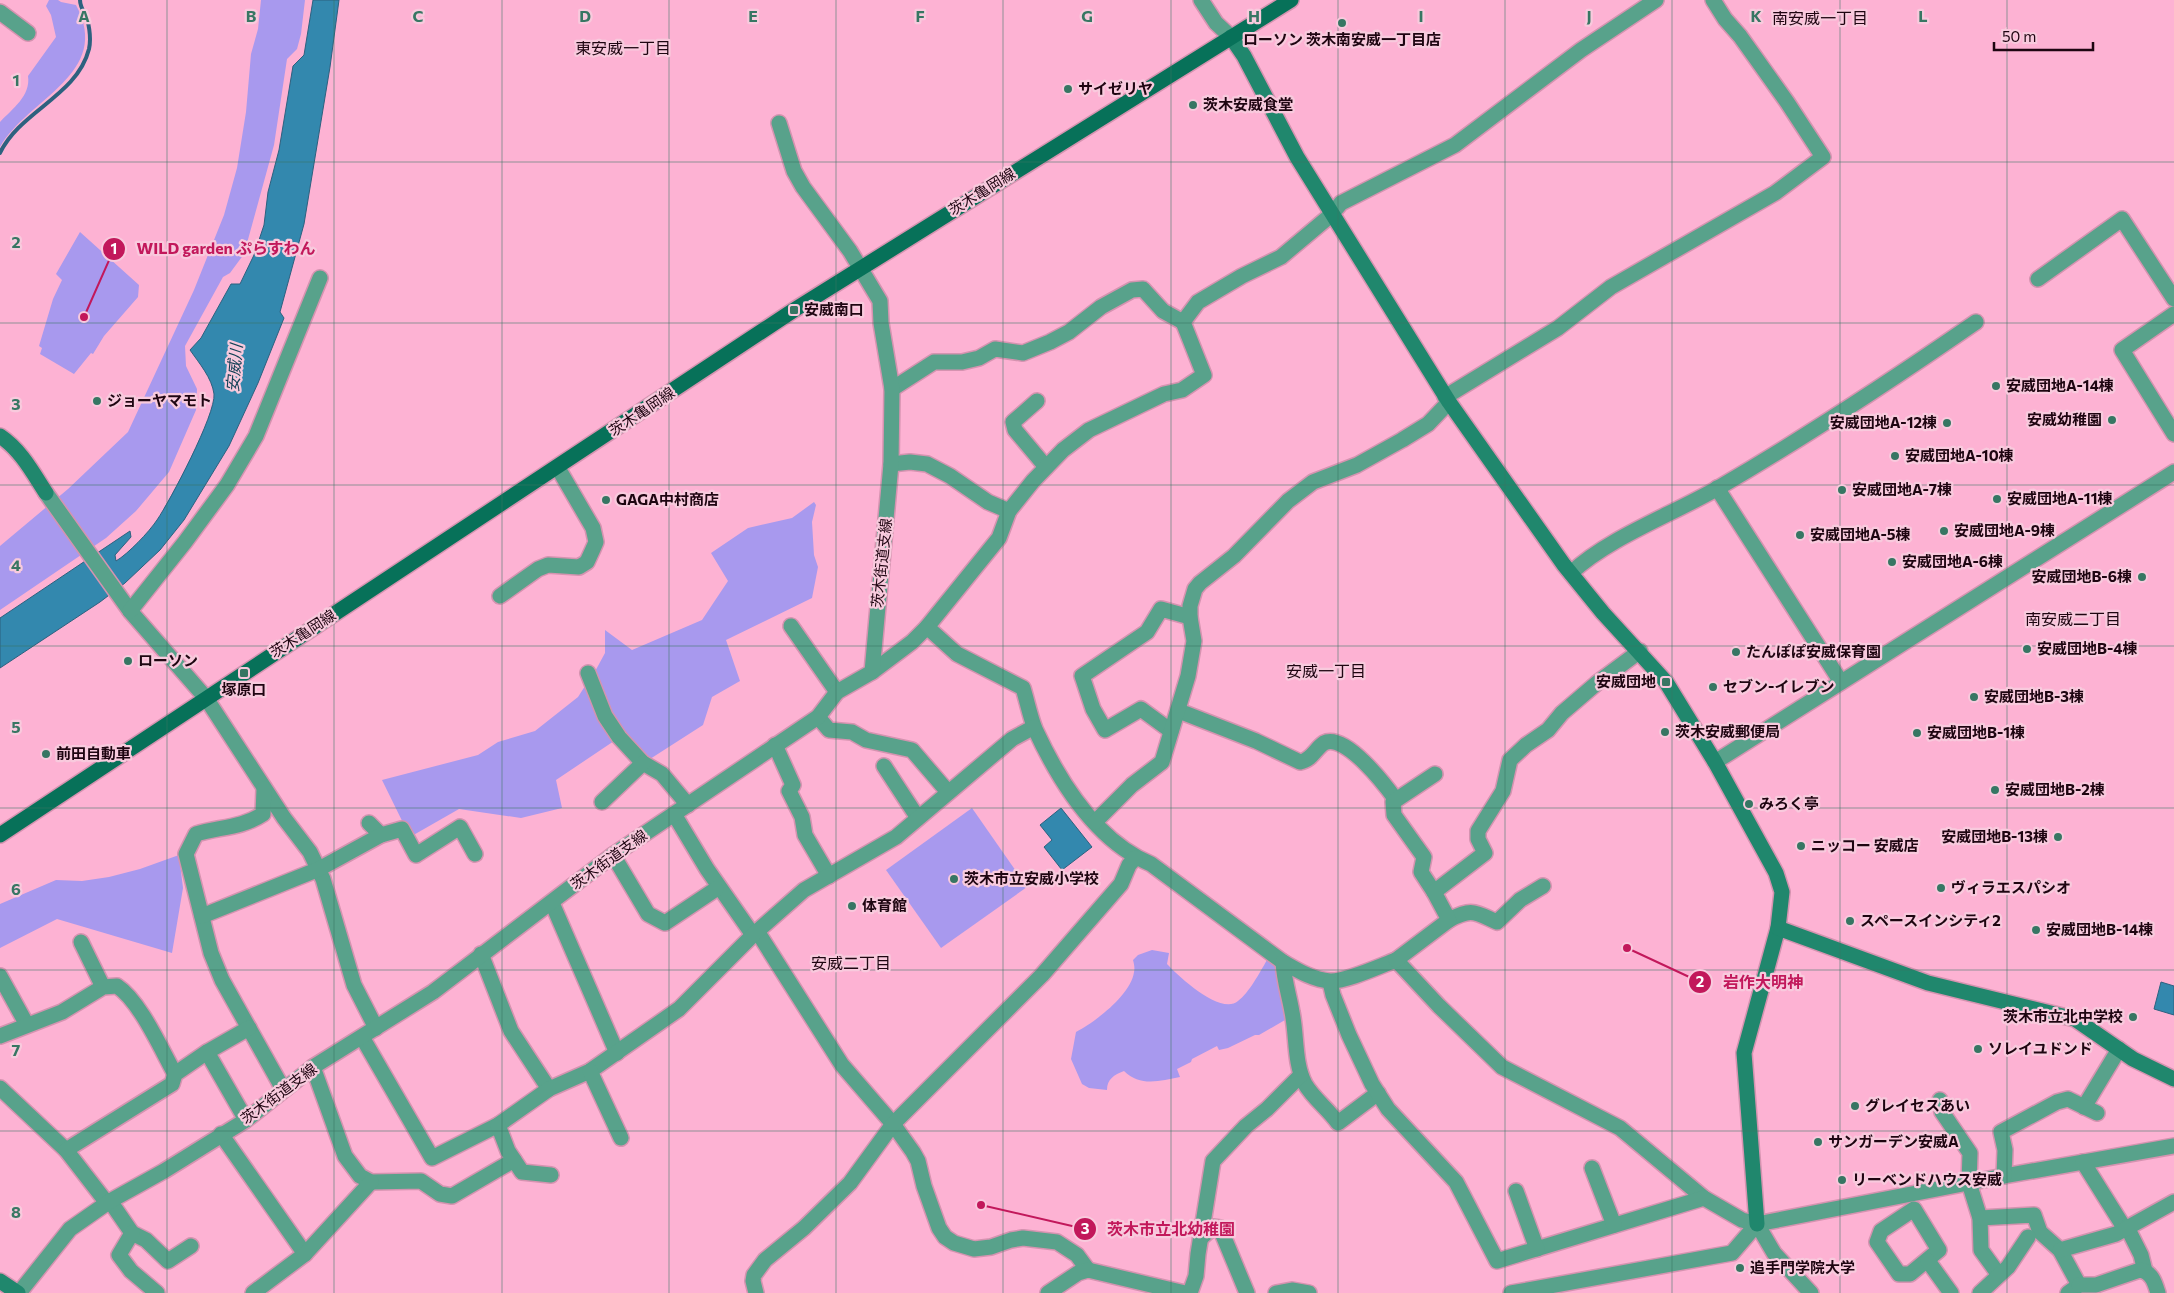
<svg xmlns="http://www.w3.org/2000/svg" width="2174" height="1293" font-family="Commissioner,'Noto Sans JP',sans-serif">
	<rect width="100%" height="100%" fill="#fdb2d3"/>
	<g fill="#a899ee">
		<path d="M49 0H58L61 2 76 5C113 74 28 98 0 147V122C12 109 31 96 28 76L56 37 51 15 46 6Z"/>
		<path d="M261 0H305L301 34 297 49 287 59 274 145 244 254 230 273 223 277 185 346 186 366 197 389 196 410 169 472 136 511 106 538 0 610V546L68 489 128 432 194 290 224 215 237 168 246 112 251 54 258 29Z"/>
		<path d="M80 232 139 285 138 297 104 336 93 354 91 353 74 374 40 354 42 348 39 346 53 299 62 280 56 274Z"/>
		<path d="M814 502 816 505 812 522 814 555 818 567 812 598 726 640 740 681 712 697 703 725 650 759 622 736 592 677 605 653V630L632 650 702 620 728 581 711 553 748 528 792 518Z"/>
		<path d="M587 683 617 739 556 780 562 808 521 818 459 809 410 837 382 780 478 755 498 742 535 731 578 697Z"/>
		<path d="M972 808 1027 887 941 948 886 870Z"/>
		<path d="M179 855 183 888 172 953 57 919 0 948V904L56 880 82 881 109 877 140 869Z"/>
		<path d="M1152 950 1169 953 1167 964C1178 976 1221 1016 1238 1001 1249 993 1260 972 1267 960L1277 967 1285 1020 1259 1035H1255L1228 1048 1219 1050 1217 1046 1192 1059 1191 1062 1177 1069 1180 1077C1160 1081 1140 1087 1124 1071 1114 1075 1107 1079 1107 1090L1089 1088 1082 1084 1071 1059 1076 1032C1095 1022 1131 995 1134 972 1135 968 1134 964 1133 960L1138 955Z"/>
	</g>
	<g fill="#3388ae" stroke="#2d617f">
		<path d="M313 0H339L330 67 304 224 280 312 284 318 258 383 229 446 184 520 160 550 125 583 100 602 0 668V618L130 531 131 537 115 555 116 561C128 554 149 532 157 520 170 501 216 414 214 394 212 378 199 363 190 350L201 338 231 284H240L254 255 264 225 268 192 279 150 293 66 304 55Z"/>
		<path d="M1061 808 1092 847 1062 870 1044 847 1052 840 1040 825Z"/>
		<path d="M2161 982 2174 986V1015L2154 1009Z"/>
	</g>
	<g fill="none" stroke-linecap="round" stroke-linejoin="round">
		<path stroke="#2d617f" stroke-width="4" d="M0 153C20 111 77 96 89 49 91 40 89 26 87 18 84 12 80 7 80 0"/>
		<defs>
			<g id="street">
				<path d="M1201 0 1216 23 1231 37"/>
				<path d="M0 12 28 33"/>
				<path d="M2038 279 2122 219 2174 299"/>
				<path d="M2174 314 2122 350 2174 434"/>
				<path d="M892 389 934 362H962L979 358 995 349 1023 353 1050 342 1069 332 1101 307 1132 290 1143 289 1163 311 1183 322"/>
				<path d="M1445 397 1558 328 1611 287 1775 193 1823 157 1787 102 1740 36 1725 19 1713 0"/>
				<path d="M1037 401 1013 422 1015 430 1046 467"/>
				<path d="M891 464 910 462 927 464 950 476 988 502 1009 511"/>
				<path d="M1717 488 1841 682"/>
				<path d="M46 493 130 611 206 698 284 818 310 852 323 879 354 985 376 1028"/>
				<path d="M1571 573C1608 538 1673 514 1718 488 1807 436 1892 380 1976 322"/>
				<path d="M500 596 538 569 548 565 579 567 587 562 593 549 596 542 593 528 558 468"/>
				<path d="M130 611 185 542 227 485 256 436 320 278"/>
				<path d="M791 626 837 692"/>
				<path d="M927 627 999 538 1009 511 1033 481 1063 450 1089 430 1164 394 1182 390 1204 375 1183 322 1198 302 1242 276 1281 257 1331 215 1341 203 1455 145 1581 50 1656 0"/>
				<path d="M872 672 912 642 927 627 957 654 1023 688C1027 701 1030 716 1035 729 1059 781 1096 841 1151 864L1283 962C1297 970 1313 980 1330 981 1345 982 1380 966 1396 960L1439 1006 1502 1067 1620 1128 1704 1198 1742 1220 1757 1224 2004 1176 2174 1146"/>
				<path d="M588 673 605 716 619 737 643 763 662 774 688 805"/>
				<path d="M1179 711 1256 741 1300 762C1312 760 1315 749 1324 743 1345 732 1386 786 1396 800"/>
				<path d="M818 717 829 730 852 732 866 740 912 750 948 792"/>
				<path d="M1171 731 1141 709 1105 730 1093 709 1082 676 1147 632 1161 609 1190 617"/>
				<path d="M775 745 793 785 789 791 802 817 805 835 829 876"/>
				<path d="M1715 762 2174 472"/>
				<path d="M884 766 918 818"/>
				<path d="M264 789 263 814C242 828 219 827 196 834L186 854 211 953 222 980 283 1089"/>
				<path d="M602 802 643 763"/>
				<path d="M674 814 707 869 753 935"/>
				<path d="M1095 822 1132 785 1162 762 1188 676 1194 641 1190 617V606L1195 589 1200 583 1234 556 1288 501 1313 482 1357 465 1402 440 1428 424 1449 402"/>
				<path d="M369 823 381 835"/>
				<path d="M613 855 648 914 665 923 716 889"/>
				<path d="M1434 892 1421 872 1424 857 1394 815 1393 802 1435 774"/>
				<path d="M552 903 617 1053"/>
				<path d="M202 916 319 869 381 835 402 829 416 855 460 827 475 854"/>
				<path d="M1449 920C1472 908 1474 912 1497 922L1520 900 1543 886"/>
				<path d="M757 931 842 1065 893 1124 913 1152 918 1161 924 1186 939 1228 945 1237 954 1243 974 1249 991 1247 1011 1240 1023 1238 1057 1242 1077 1255 1088 1270"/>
				<path d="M81 942 103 987"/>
				<path d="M481 954 511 1031 549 1089"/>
				<path d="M1396 960 1449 920 1434 892 1485 853 1478 839V831L1503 791 1510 760 1526 745 1548 730 1562 713 1597 683 1640 651"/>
				<path d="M1283 962C1284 980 1289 995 1292 1012 1297 1035 1294 1063 1305 1084 1313 1098 1328 1109 1338 1123L1378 1093"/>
				<path d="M0 976 27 1025"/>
				<path d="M1330 982 1333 995 1349 1035 1372 1084 1388 1109 1456 1182 1497 1261 1704 1198"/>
				<path d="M0 1036 62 1012 103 987 117 986C140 1001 161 1049 175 1074"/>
				<path d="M362 1037 432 1158 498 1125 549 1089 590 1071 679 1009 753 935 804 890 896 837 1012 739 1034 727"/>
				<path d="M207 1052 246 1120"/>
				<path d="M313 1067 345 1156 360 1176 371 1182 421 1181 440 1194 452 1196 514 1160"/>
				<path d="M590 1071 621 1138"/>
				<path d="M0 1088 66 1150 107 1203"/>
				<path d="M1940 1100 1942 1112 1970 1153 1969 1183 1980 1218 1981 1250 1999 1275"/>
				<path d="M2084 1107 2119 1049"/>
				<path d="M498 1125 508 1151 522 1172 551 1175"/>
				<path d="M221 1134 305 1254"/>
				<path d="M66 1150 172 1084 175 1074 207 1052 249 1028"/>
				<path d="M2083 1162 2125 1229"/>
				<path d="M1592 1168 1614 1225"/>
				<path d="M2004 1176 2005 1150 2001 1132 2057 1102 2068 1099 2097 1113"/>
				<path d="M1516 1191 1537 1249"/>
				<path d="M110 1201 132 1233 146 1240 168 1261 191 1246"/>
				<path d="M1914 1209 1939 1250 1910 1274H1899L1877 1242 1881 1231Z"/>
				<path d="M1980 1218 2034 1215 2040 1232 2060 1250 2079 1285 2068 1293"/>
				<path d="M1757 1224 1774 1253 1811 1293"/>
				<path d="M2127 1227 2141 1255 2145 1271"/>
				<path d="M132 1233 119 1255 131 1271 157 1293"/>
				<path d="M1202 1237 1213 1227 1220 1228 1247 1293"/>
				<path d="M2060 1250 2116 1234 2174 1202"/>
				<path d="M1928 1261 1951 1293"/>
				<path d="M2079 1285H2096L2140 1270C2152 1272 2155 1283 2158 1293"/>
				<path d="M19 1293 70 1229 110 1201 164 1171 246 1120 313 1067 433 992 613 855 818 717 837 692 872 672 891 464 892 389 881 323 880 301 850 251 803 187 794 171 779 123"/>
				<path d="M253 1293 305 1254 371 1182"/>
				<path d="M756 1293 753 1281 754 1275 765 1260 804 1228 850 1183 893 1124 1042 975 1121 884 1129 865 1135 858"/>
				<path d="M1048 1293 1078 1273 1088 1270 1185 1293"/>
				<path d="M1190 1293 1196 1276 1198 1254 1213 1161 1246 1126 1267 1109 1301 1075"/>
				<path d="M1276 1293 1292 1290 1309 1293"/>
				<path d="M1511 1293 1732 1253 1757 1224"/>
				<path d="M1980 1293 2008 1267 2028 1237"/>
			</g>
			<g id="secondary">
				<path d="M1231 37 1244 56 1297 157 1449 402 1564 565 1603 613 1666 682 1715 762 1776 873 1782 892 1778 928 1744 1053 1757 1224"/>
				<path d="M0 436C21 450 33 473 46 493"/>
				<path d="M1778 928 1928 983 2075 1019 2133 1059 2174 1079"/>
				<path d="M0 1281 18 1293"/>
			</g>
			<path id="primary" d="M0 835 794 310 1291 0"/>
		</defs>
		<use href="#street" stroke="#d593b0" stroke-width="18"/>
		<use href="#secondary" stroke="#d593b0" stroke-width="18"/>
		<use href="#primary" stroke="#d593b0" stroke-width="18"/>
		<use href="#street" stroke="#58a28b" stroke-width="15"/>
		<use href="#secondary" stroke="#20876d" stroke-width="15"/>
		<use href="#primary" stroke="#077159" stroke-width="15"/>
	</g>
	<path fill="none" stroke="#377663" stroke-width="1" stroke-opacity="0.55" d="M167 0V1293M334 0V1293M502 0V1293M669 0V1293M836 0V1293M1003 0V1293M1171 0V1293M1338 0V1293M1505 0V1293M1672 0V1293M1840 0V1293M2007 0V1293M0 162H2174M0 323H2174M0 485H2174M0 646H2174M0 808H2174M0 970H2174M0 1131H2174"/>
	<g fill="#377663" stroke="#f8cadd" stroke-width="2">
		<circle cx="1342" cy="23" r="5"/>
		<circle cx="1068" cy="89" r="5"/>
		<circle cx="1193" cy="105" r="5"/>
		<rect x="789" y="305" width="10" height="10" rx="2.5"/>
		<circle cx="1996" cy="386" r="5"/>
		<circle cx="97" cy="401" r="5"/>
		<circle cx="2112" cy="420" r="5"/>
		<circle cx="1947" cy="423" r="5"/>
		<circle cx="1895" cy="456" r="5"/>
		<circle cx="1842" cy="490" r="5"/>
		<circle cx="1997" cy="499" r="5"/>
		<circle cx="606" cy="500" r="5"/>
		<circle cx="1944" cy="531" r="5"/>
		<circle cx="1800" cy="535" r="5"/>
		<circle cx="1892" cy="562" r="5"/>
		<circle cx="2142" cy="577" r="5"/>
		<circle cx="2027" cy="649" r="5"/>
		<circle cx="1736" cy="652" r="5"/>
		<circle cx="128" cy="661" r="5"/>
		<rect x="239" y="668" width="10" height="10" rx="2.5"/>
		<rect x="1661" y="677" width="10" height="10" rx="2.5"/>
		<circle cx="1713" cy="687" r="5"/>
		<circle cx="1974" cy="697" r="5"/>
		<circle cx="1665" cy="732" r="5"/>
		<circle cx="1917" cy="733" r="5"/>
		<circle cx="46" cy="754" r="5"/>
		<circle cx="1995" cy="790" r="5"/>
		<circle cx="1749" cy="804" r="5"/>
		<circle cx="2058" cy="837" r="5"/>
		<circle cx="1801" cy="846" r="5"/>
		<circle cx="954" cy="879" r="5"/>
		<circle cx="1941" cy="888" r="5"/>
		<circle cx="852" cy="906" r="5"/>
		<circle cx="1850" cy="921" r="5"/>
		<circle cx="2036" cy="930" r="5"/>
		<circle cx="2133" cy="1017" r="5"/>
		<circle cx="1978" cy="1049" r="5"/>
		<circle cx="1855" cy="1106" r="5"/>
		<circle cx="1818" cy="1142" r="5"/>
		<circle cx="1842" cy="1180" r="5"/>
		<circle cx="1740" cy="1268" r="5"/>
	</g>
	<g text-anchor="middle" stroke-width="4.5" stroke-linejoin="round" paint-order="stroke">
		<g font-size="15" font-weight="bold" fill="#1e0511" stroke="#f8cadd" text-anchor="start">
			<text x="1342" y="45" text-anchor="middle">ローソン 茨木南安威一丁目店</text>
			<text x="1078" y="94">サイゼリヤ</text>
			<text x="1203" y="110">茨木安威食堂</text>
			<text x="804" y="315">安威南口</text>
			<text x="2006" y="391">安威団地A-14棟</text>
			<text x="107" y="406">ジョーヤマモト</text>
			<text x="2102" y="425" text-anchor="end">安威幼稚園</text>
			<text x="1937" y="428" text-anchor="end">安威団地A-12棟</text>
			<text x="1905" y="461">安威団地A-10棟</text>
			<text x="1852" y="495">安威団地A-7棟</text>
			<text x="2007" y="504">安威団地A-11棟</text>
			<text x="616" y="505">GAGA中村商店</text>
			<text x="1954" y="536">安威団地A-9棟</text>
			<text x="1810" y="540">安威団地A-5棟</text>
			<text x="1902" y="567">安威団地A-6棟</text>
			<text x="2132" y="582" text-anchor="end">安威団地B-6棟</text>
			<text x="2037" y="654">安威団地B-4棟</text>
			<text x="1746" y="657">たんぽぽ安威保育園</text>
			<text x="138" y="666">ローソン</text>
			<text x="1656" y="687" text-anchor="end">安威団地</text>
			<text x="1723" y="692">セブン-イレブン</text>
			<text x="244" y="695" text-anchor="middle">塚原口</text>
			<text x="1984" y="702">安威団地B-3棟</text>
			<text x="1675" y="737">茨木安威郵便局</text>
			<text x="1927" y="738">安威団地B-1棟</text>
			<text x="56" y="759">前田自動車</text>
			<text x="2005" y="795">安威団地B-2棟</text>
			<text x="1759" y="809">みろく亭</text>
			<text x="2048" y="842" text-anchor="end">安威団地B-13棟</text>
			<text x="1811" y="851">ニッコー 安威店</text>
			<text x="964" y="884">茨木市立安威小学校</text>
			<text x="1951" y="893">ヴィラエスパシオ</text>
			<text x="862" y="911">体育館</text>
			<text x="1860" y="926">スペースインシティ2</text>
			<text x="2046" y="935">安威団地B-14棟</text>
			<text x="2123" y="1022" text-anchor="end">茨木市立北中学校</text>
			<text x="1988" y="1054">ソレイユドンド</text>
			<text x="1865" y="1111">グレイセスあい</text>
			<text x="1828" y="1147">サンガーデン安威A</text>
			<text x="1852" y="1185">リーベンドハウス安威</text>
			<text x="1750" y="1273">追手門学院大学</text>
		</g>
		<g font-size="15" fill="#1e0511" stroke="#f8cadd">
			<text transform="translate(982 192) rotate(-32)" y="5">茨木亀岡線</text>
			<text transform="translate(642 412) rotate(-34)" y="5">茨木亀岡線</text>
			<text transform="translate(882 563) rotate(-84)" y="5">茨木街道支線</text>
			<text transform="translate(303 634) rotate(-33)" y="5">茨木亀岡線</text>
			<text transform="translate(609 860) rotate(-36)" y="5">茨木街道支線</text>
			<text transform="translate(279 1094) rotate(-37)" y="5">茨木街道支線</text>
		</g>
		<g font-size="16" fill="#1e0511" stroke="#f8cadd">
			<text x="1820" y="24">南安威一丁目</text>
			<text x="623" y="54">東安威一丁目</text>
			<text x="2073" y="625">南安威二丁目</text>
			<text x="1326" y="677">安威一丁目</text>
			<text x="851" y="969">安威二丁目</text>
		</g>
		<g font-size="16" font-style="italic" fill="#0f3f54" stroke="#f8cadd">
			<text transform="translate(234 368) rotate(-85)" y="6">安威川</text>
		</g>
	</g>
	<g font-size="16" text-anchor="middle" font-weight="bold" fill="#377663" stroke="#f8cadd" stroke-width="4.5" stroke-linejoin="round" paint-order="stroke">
		<text x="84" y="22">A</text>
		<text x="251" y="22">B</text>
		<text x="418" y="22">C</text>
		<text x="585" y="22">D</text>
		<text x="753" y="22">E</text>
		<text x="920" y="22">F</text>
		<text x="1087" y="22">G</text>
		<text x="1254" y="22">H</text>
		<text x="1421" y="22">I</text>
		<text x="1589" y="22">J</text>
		<text x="1756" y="22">K</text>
		<text x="1923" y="22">L</text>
		<text x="16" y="86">1</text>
		<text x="16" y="248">2</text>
		<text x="16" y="410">3</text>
		<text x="16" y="571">4</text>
		<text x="16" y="733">5</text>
		<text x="16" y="895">6</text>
		<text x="16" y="1056">7</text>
		<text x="16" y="1218">8</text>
	</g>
	<path fill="none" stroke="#c2185b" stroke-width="2" d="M84 317L114 249M1627 948L1700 982M981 1205L1085 1229"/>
	<g fill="#c2185b" stroke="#f8cadd" stroke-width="2">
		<circle cx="84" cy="317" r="5"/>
		<circle cx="1627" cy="948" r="5"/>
		<circle cx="981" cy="1205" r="5"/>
		<circle cx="114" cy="249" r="12"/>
		<circle cx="1700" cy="982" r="12"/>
		<circle cx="1085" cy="1229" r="12"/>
	</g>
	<g font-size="15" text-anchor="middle" font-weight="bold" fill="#fff">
		<text x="114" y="254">1</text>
		<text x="1700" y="987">2</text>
		<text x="1085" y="1234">3</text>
	</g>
	<g font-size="16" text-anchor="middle" font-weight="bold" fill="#c2185b" stroke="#f8cadd" stroke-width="4.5" stroke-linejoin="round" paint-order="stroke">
		<text x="226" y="254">WILD garden ぷらすわん</text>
		<text x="1763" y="988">岩作大明神</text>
		<text x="1171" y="1235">茨木市立北幼稚園</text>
	</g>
	<path d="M1994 42v8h99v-8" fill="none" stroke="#1e0511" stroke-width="2.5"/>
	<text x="2002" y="42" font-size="15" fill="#1e0511" stroke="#f8cadd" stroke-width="4" paint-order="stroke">50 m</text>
</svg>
